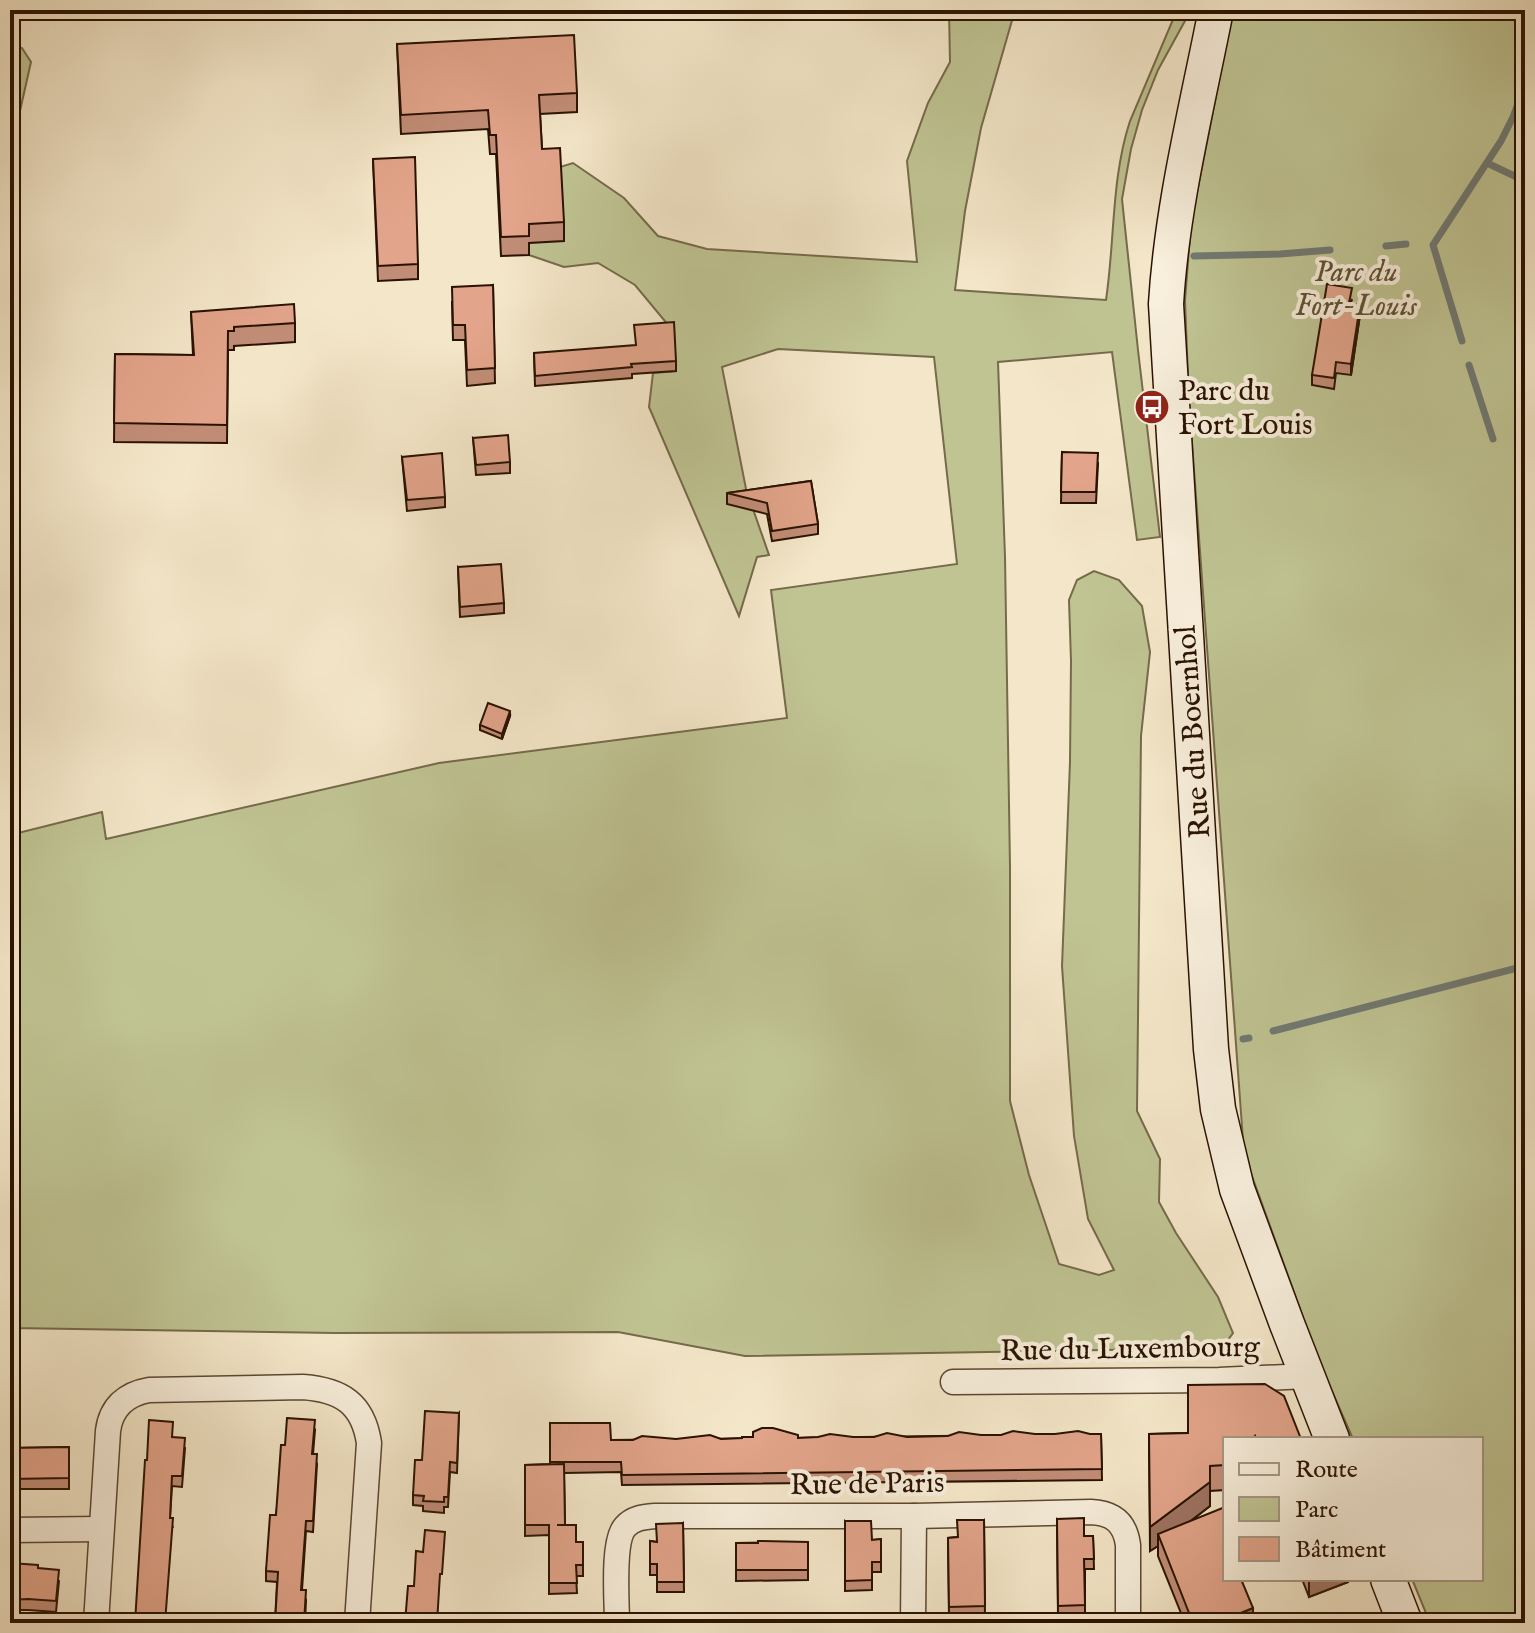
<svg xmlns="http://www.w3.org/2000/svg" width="1535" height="1633" font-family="'IM FELL English',serif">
	<rect width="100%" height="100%" fill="#f4e7c9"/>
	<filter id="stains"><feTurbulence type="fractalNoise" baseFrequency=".0025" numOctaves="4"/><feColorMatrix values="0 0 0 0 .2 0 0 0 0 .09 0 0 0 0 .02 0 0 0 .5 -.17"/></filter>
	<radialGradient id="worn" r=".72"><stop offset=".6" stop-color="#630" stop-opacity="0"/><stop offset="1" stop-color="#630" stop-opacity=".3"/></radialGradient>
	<g fill="#c0c493" stroke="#756b4a" stroke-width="2">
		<path d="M949 10H1015L981 128 965 211 955 290 1106 300C1115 240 1111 179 1130 121L1177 10H1191L1158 70 1142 110 1131 149 1122 199 1138 350 1160 537 1137 540 1112 352 998 362 1005 557 1010 866V1101L1029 1175 1059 1264 1099 1275 1114 1270 1088 1219 1074 1136 1062 966 1070 762 1071 661 1069 600 1077 580 1094 571 1119 580 1142 606 1150 652 1141 736 1137 1111 1160 1159 1159 1202 1176 1233 1218 1297 1233 1333 1222 1348 745 1356 618 1332 335 1333 10 1328V835L102 812 106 839 439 763 787 718 771 590 957 564 934 357 778 349 722 367 746 489 769 555 757 557 739 616 649 407 653 373 676 371 674 332 635 285 598 263 564 267 529 255V243L560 167 573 163 624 198 658 236 707 249 917 262 907 161 928 103 950 62Z"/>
		<path d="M1233 10H1525V1623H1430L1412 1579H1481V1439H1353L1320 1364 1244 1154 1189 401 1185 301 1191 223Z"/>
		<path d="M10 45 22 48 31 62 13 142 10 143Z"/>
	</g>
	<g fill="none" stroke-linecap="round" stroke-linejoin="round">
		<g stroke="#707973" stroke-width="7">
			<path d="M1487 163 1525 181"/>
			<path d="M1386 246 1406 244"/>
			<path d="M1194 256 1280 254 1330 250"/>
			<path d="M1462 341 1433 245 1501 141 1513 117 1521 96 1525 55"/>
			<path d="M1469 365 1493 439"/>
			<path d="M1273 1031 1525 966"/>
			<path d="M1243 1039 1249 1038"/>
		</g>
		<defs>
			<g id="street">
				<path d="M953 1382 1219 1380 1308 1376"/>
				<path d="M10 1530 101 1529"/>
				<path d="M96 1623 108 1431C111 1407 126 1394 149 1390L303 1387C341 1390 363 1403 369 1443L357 1623"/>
				<path d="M617 1623C617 1602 612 1542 625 1527 633 1518 643 1517 655 1516H914L1091 1512C1112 1513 1125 1522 1128 1545V1623"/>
				<path d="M913 1623 914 1516"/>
			</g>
			<g id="secondary">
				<path d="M1216 10C1197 107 1172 205 1166 304L1211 1049 1218 1109 1237 1189 1287 1324 1332 1439"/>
				<path d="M1388 1579 1405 1623"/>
			</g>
		</defs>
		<use href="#street" stroke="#5c4732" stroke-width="27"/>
		<use href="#secondary" stroke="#2a1200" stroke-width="37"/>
		<use href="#street" stroke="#f8efdc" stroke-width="24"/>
		<use href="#secondary" stroke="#f8efdc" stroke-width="34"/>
	</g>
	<g fill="#c28d77" stroke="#2a1200" stroke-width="2">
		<path d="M397 44 577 93V112L540 114 542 149 564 222V241L529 243V255L501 256 496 154H490L488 129 401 134Z"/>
		<path d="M373 159 418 264V279L378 281Z"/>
		<path d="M493 285 495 383 467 386 465 340H453L452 302Z"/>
		<path d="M1352 299 1351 303 1360 315 1351 375 1336 373 1334 389 1312 385V375Z"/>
		<path d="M191 312 295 323V342L234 346V350H228L227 443 114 442 115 354 193 355Z"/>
		<path d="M534 353 676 361V371L632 374V378L535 386Z"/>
		<path d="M473 438 510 462V473L476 475Z"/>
		<path d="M1062 452 1098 463 1096 503H1061Z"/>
		<path d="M402 457 445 497V507L407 511Z"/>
		<path d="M811 481 818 524V534L772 541 767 514 727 504V493Z"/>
		<path d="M458 567 504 603V613L460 617Z"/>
		<path d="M510 716 502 739 480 730V725Z"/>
		<path d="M459 1413 457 1473 450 1472 448 1507H444V1513L423 1511V1506L413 1505V1495L422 1460Z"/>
		<path d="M550 1423 611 1440 1101 1434 1102 1480 622 1485 621 1472 564 1473 565 1525 576 1542H583V1576H576L577 1593 549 1594V1535L525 1536V1465L550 1464Z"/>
		<path d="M315 1430 313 1454 317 1464 313 1532 306 1531 302 1590 306 1600 305 1623H275L277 1582 266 1581V1571L276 1515 285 1445Z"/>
		<path d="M1188 1433 1301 1439H1225V1490L1210 1491V1506L1192 1520 1225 1579 1253 1623H1185L1158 1556V1546L1150 1551 1149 1434Z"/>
		<path d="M173 1437 185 1448 182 1487 172 1486 170 1518 173 1528 147 1460Z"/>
		<path d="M69 1447V1489H10V1448Z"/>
		<path d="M1057 1519 1084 1536H1093L1094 1569H1085V1616H1058Z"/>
		<path d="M984 1520 985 1617H949L948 1538 957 1537Z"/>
		<path d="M845 1521 872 1540 881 1539V1572H872V1590L845 1591Z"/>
		<path d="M683 1523 684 1592H657V1575H650V1541L657 1542Z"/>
		<path d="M808 1542V1580L736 1581V1543Z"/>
		<path d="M10 1563 38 1568 59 1581 56 1612 28 1610H10Z"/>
		<path d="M1302 1579H1348V1582L1309 1597Z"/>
	</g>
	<g fill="#9e7361" stroke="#2a1200" stroke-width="2">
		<path d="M1360 305V315L1351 375V364Z"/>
		<path d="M510 711V716L502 739V734Z"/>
		<path d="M1210 1482V1506L1162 1543 1158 1534V1546L1150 1551V1527Z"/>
		<path d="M1309 1579H1348V1582L1309 1597Z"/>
		<path d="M1253 1608V1623H1216Z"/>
	</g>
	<g fill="#e2a48a" stroke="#2a1200" stroke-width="2">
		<path d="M574 35 577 93 539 95 542 149 560 148 564 222 529 224V236L501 237 496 135H490L488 110 401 115 397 44Z"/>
		<path d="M415 157 418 264 378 266 373 159Z"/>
		<path d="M1327 284 1352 288 1349 303 1360 305 1351 364 1336 362 1334 378 1312 375Z"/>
		<path d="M493 285 495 368 467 370 465 325H453L452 287Z"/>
		<path d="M294 304 295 323 234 327V331H228L227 425 114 423 115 354 194 355 191 312Z"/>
		<path d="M674 322 676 361 631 364 632 367 535 376 534 353 636 345 634 325Z"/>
		<path d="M508 435 510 462 476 465 473 438Z"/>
		<path d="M1062 452 1098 453 1096 492H1061Z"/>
		<path d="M442 453 445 497 407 500 402 457Z"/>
		<path d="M811 481 818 524 772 531 767 503 727 493Z"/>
		<path d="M501 564 504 603 460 607 458 567Z"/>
		<path d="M488 703 510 711 502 734 480 725Z"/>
		<path d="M1265 1384 1284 1396 1301 1439H1256L1255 1436 1253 1439H1225V1465L1210 1466V1482L1150 1527 1149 1434 1188 1433V1385Z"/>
		<path d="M425 1411 459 1413 457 1463 450 1462 448 1497H444V1502L423 1501 424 1496 413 1495 415 1460H422Z"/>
		<path d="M287 1418 315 1420 312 1454H317L313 1521H306L301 1590H306L304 1623H275L278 1572 266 1571 270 1515H276L281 1445H285Z"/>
		<path d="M149 1420 173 1422 172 1437 185 1438 182 1476H172L170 1518H173L165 1623H135L145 1460H147Z"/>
		<path d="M550 1423H610L611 1440H633L642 1436 676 1439 710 1435 721 1439 742 1438V1437H753V1432L762 1428H773L798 1435V1438L818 1437 830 1434 853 1437H874L887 1433 907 1437 948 1436 959 1432 981 1435H1001L1013 1431 1035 1434H1055L1078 1431 1090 1434H1101L1102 1469 622 1475 621 1462H550Z"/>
		<path d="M69 1447V1478L10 1479V1448Z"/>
		<path d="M564 1464 565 1525H557H576V1542H583V1565H576L577 1583H549V1525H525V1465Z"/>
		<path d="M1225 1507V1579H1241L1253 1608 1216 1623H1193L1158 1534Z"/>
		<path d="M1084 1518V1536H1093L1094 1559H1084L1085 1605 1058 1606 1057 1519Z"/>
		<path d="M957 1520H984L985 1606 949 1607 948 1538 958 1537Z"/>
		<path d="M845 1521H871L872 1540 881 1539V1562H872V1580L845 1581Z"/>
		<path d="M683 1523 684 1582H657V1564H650V1541L657 1542 656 1524Z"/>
		<path d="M425 1530 445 1532 442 1574H440L437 1623H405L408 1586H414L416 1551 423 1552Z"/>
		<path d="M758 1541 808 1542V1570H736V1543H758Z"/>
		<path d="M10 1563 38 1565V1568L59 1570 56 1601 28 1599 10 1600Z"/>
	</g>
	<defs>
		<symbol id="bus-disc" viewBox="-11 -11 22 22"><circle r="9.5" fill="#8f2418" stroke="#f8efdc"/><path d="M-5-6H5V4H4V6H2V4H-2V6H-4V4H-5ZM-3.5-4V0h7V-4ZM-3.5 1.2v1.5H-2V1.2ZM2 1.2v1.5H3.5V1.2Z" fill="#fff"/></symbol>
	</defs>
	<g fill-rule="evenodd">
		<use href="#bus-disc" x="1132" y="387" width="40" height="40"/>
	</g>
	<g text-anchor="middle" stroke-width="8" stroke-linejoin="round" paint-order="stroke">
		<g font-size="30" font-style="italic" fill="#5e5033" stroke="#f8efdc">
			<text x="1356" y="281">Parc du<tspan x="1356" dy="34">Fort-Louis</tspan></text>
		</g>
		<g font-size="30" fill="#2a1200" stroke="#f8efdc" text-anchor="start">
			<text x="1178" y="400">Parc du<tspan x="1178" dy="34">Fort Louis</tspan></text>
		</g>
		<g font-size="30" fill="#2a1200" stroke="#f8efdc">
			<text transform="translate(1192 732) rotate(-94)" y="10">Rue du Boernhol</text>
			<text transform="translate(1130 1348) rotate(-1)" y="10">Rue du Luxembourg</text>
			<text transform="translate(867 1483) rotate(-1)" y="10">Rue de Paris</text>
		</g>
	</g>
	<rect width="1535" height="1633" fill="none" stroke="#f4e7c9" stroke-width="40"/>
	<rect x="12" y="12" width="1511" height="1609" fill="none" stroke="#2a1200" stroke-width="4"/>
	<rect x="20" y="20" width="1495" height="1593" fill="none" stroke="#2a1200" stroke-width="2"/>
	<rect x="1223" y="1437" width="260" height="144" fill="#f8efdc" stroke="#a69784" stroke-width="2"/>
	<rect x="1239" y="1463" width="40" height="12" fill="#f8efdc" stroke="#a69784" stroke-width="2"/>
	<text x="1295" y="1477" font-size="24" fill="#2a1200">Route</text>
	<rect x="1239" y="1497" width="40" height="24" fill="#c0c493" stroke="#a69784" stroke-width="2"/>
	<text x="1295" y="1517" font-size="24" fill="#2a1200">Parc</text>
	<rect x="1239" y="1537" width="40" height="24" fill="#e2a48a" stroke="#a69784" stroke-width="2"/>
	<text x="1295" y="1557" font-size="24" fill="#2a1200">Bâtiment</text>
	<rect width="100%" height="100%" filter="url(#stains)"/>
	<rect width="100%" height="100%" fill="url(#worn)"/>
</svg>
